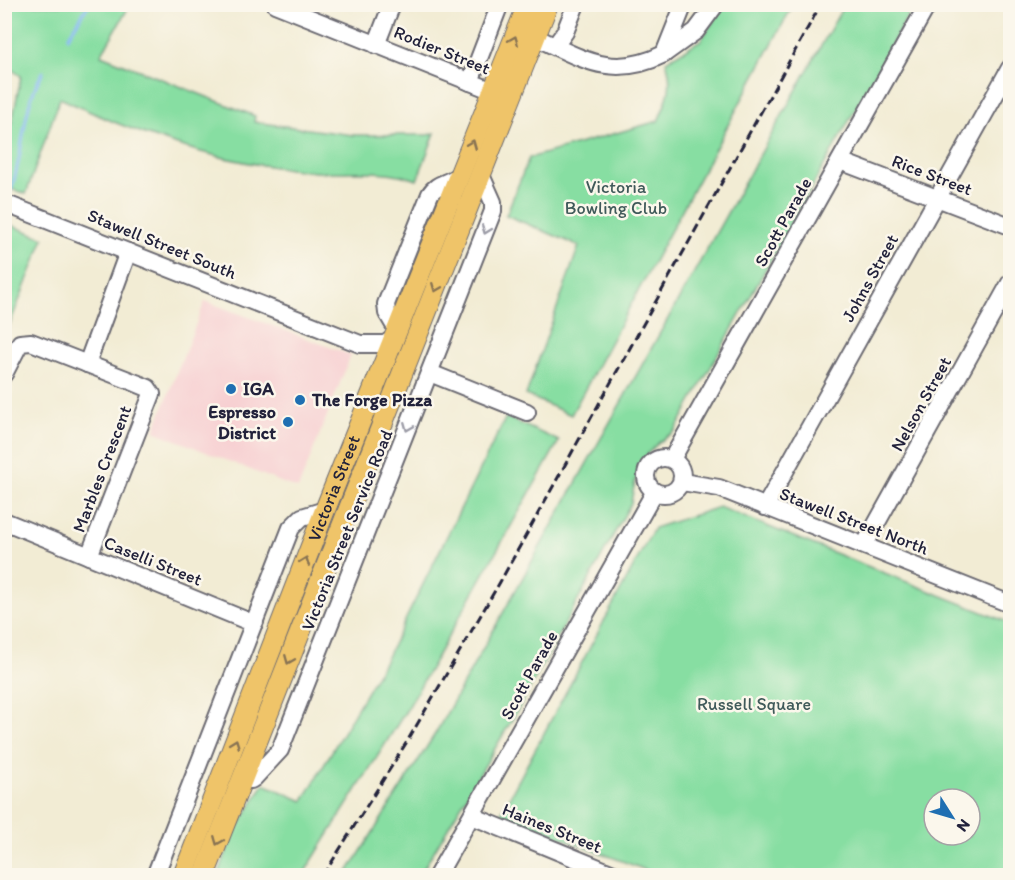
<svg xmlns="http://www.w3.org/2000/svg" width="1015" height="880" font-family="Itim,sans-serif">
	<rect width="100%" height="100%" fill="#fbf7ec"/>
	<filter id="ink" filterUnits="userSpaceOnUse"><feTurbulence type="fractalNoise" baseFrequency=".0167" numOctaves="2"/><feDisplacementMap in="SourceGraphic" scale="12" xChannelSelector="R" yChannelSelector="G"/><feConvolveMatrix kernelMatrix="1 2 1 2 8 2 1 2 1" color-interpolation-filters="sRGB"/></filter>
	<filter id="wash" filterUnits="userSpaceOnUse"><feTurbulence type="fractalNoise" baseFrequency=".008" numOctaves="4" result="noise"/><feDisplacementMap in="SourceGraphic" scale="24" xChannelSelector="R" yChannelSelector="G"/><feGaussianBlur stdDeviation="1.35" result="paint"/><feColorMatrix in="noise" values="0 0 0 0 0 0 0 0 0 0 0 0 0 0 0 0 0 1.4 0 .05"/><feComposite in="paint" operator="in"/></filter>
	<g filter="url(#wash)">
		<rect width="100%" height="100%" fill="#f2ecd4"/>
		<path fill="#f7cfd1" d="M205 301 351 355 298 489 154 431Z"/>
		<g fill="#87dea2" stroke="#54806e" stroke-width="1.5" fill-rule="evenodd">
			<path d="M4 5H130L101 55 255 116 254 122 353 135H428L435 133 417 180C386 168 350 173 317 172 304 171 290 169 276 167 201 158 129 131 60 98L26 194 5 187V159L21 76 5 65Z"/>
			<path d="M724 5H793L571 415 526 395 579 246 506 215 529 158 658 121C668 99 674 85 666 61L701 40Z"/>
			<path d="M844 5H914L675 431C642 452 637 465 631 503L519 708 420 875H346L435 734Z"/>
			<path d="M5 223 44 238 5 336Z"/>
			<path d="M506 417 559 441 409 706 303 875H218L233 835 264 784 303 801 386 659Z"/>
			<path d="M719 507 1010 623V875H659L500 815 654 528ZM934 799H970V835H934Z"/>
		</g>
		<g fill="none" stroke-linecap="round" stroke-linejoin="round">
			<g stroke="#87b9f4" stroke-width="3">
				<path d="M68 37 89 4"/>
				<path d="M11 190C25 150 21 108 43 72"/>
			</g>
		</g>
	</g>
	<g filter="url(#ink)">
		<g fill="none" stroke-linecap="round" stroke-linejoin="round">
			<defs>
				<g id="minor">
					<path d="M275 4 493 91"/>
					<path d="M535 37C583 59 612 80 664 54L684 4"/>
					<path d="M376 45 392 4"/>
					<path d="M555 46 565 32 576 4"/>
					<path d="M664 54 696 31 716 4"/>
					<path d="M470 82 500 4"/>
					<path d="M840 161 1010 226"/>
					<path d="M4 203 360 344H385L394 338"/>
					<path d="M397 330 387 313 386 304 430 194C437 182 450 184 460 174"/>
					<path d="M87 364 128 252"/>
					<path d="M430 373 527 412"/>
					<path d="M4 374 20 343 31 342 136 383 148 388 152 394 89 556"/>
					<circle cx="664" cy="476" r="18"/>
					<path d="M672 459 928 4"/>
					<path d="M682 482 719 488 1010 604"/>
					<path d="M765 507 1010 68"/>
					<path d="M4 521 245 620 255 622"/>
					<path d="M865 544 1010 283"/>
					<path d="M243 778 251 780 254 778 280 750 493 211V202L481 175"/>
					<path d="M472 816 618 876"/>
					<path d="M155 876 291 528 302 517 325 510"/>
					<path d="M437 876 654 493"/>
				</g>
				<g id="major">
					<path id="s1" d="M183 876 325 510 528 4"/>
					<path d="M204 876 548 4"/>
				</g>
			</defs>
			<use href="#minor" stroke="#6b6971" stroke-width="20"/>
			<use href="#major" stroke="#6b6971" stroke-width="22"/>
			<use href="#minor" stroke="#fff" stroke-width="16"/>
			<use href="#major" stroke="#efc469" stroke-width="20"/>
			<path stroke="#22223b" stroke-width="3" stroke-dasharray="9 4.5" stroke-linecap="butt" d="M323 876 408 740 500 582 821 4"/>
		</g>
		<defs><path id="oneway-chevron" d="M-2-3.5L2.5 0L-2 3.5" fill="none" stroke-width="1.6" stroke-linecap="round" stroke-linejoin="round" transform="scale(1.5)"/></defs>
		<g stroke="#887352">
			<use href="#oneway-chevron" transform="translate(514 40) rotate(-68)"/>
			<use href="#oneway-chevron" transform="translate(472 144) rotate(-68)"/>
			<use href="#oneway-chevron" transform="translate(436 288) rotate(112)"/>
			<use href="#oneway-chevron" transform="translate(305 561) rotate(-69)"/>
			<use href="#oneway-chevron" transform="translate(289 660) rotate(112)"/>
			<use href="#oneway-chevron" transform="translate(235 743) rotate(-69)"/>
			<use href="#oneway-chevron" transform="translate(218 841) rotate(112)"/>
		</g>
		<g stroke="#9c9ca7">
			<use href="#oneway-chevron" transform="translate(486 230) rotate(111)"/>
			<use href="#oneway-chevron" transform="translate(408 427) rotate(112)"/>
		</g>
	</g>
	<g fill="#1f6fb2" stroke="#fbf7ec" stroke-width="2">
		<circle cx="231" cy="389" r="6"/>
		<circle cx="300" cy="400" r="6"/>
		<circle cx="288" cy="422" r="6"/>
	</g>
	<g text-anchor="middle" stroke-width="5" stroke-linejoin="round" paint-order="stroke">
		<g font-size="18" fill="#22223b" stroke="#fbf7ec">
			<text transform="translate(442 50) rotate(22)" y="6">Rodier Street</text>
			<text transform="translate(932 175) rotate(21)" y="6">Rice Street</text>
			<text transform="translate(783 222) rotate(-61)" y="6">Scott Parade</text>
			<text transform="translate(162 244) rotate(22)" y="6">Stawell Street South</text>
			<text transform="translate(870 278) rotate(-61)" y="6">Johns Street</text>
			<text transform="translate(921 404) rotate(-61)" y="6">Nelson Street</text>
			<text transform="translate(102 469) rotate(-69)" y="6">Marbles Crescent</text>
			<text dy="6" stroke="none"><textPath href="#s1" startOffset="416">Victoria Street</textPath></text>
			<text transform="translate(854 521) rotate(21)" y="6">Stawell Street North</text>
			<text transform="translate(347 530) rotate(-68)" y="6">Victoria Street Service Road</text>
			<text transform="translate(153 561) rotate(22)" y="6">Caselli Street</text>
			<text transform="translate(529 675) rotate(-61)" y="6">Scott Parade</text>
			<text transform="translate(552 828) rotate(22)" y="6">Haines Street</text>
		</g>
		<g font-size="18" fill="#405a5a" stroke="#fbf7ec">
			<text x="616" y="193">Victoria<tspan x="616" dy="21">Bowling Club</tspan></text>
			<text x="754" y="710">Russell Square</text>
		</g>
		<g font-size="18" font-weight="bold" fill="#22223b" stroke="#fbf7ec" text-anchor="start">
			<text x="243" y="395">IGA</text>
			<text x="312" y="406">The Forge Pizza</text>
			<text x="276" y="418" text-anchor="end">Espresso<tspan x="276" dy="21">District</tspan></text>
		</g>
	</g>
	<rect width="1015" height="880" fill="none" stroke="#fbf7ec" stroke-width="24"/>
	<g transform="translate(952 817) rotate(127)"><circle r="28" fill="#fbf7ec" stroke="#a4a2a5" stroke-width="1.5"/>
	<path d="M0-4.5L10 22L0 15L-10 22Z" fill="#1f6fb2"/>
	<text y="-9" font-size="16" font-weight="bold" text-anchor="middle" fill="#22223b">N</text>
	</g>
</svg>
